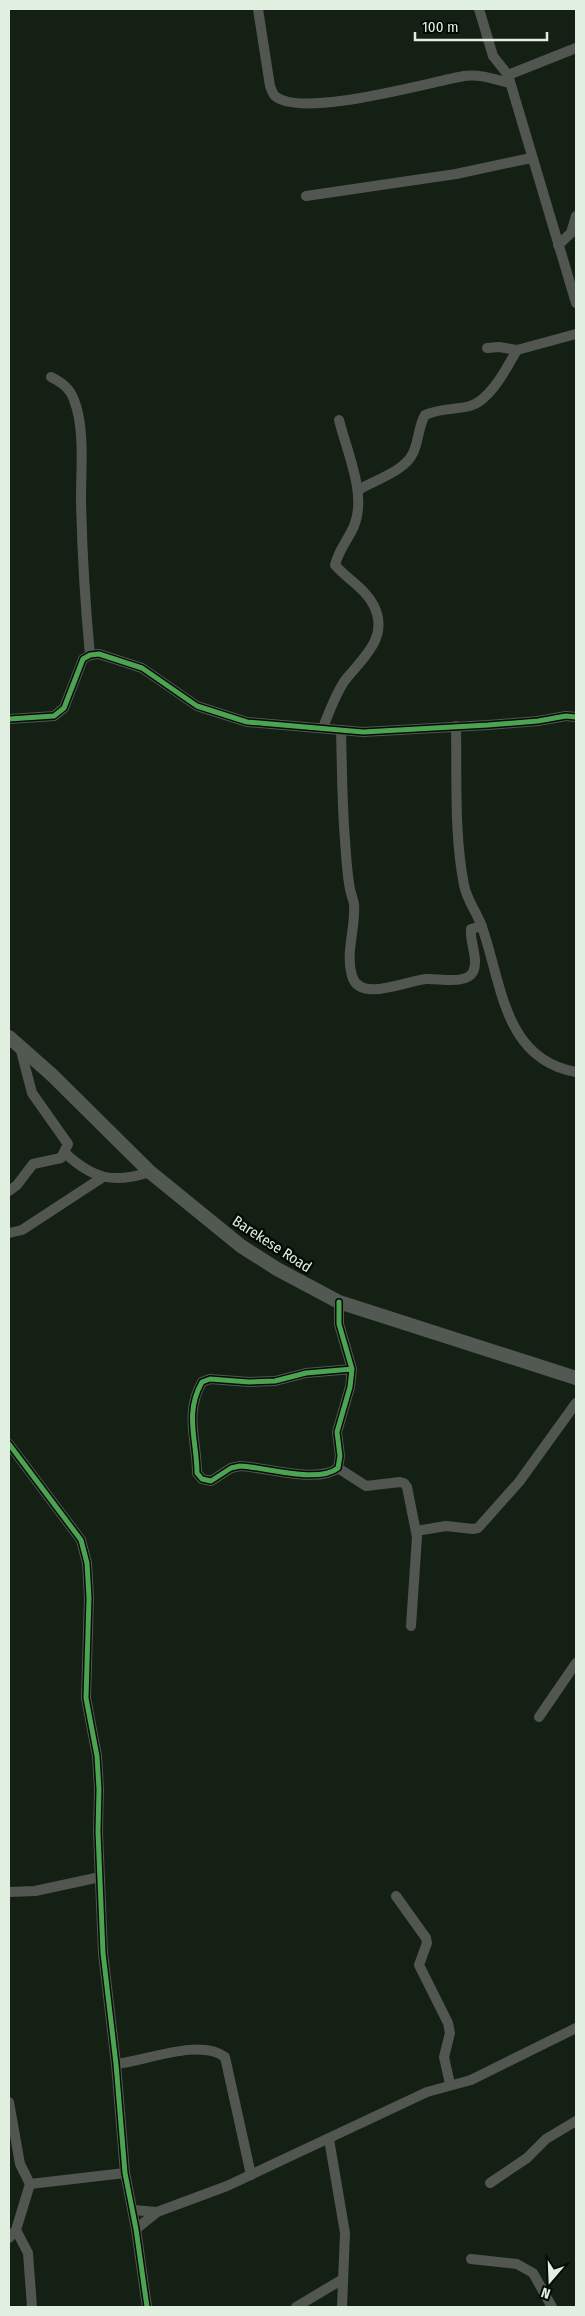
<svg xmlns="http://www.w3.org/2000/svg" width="585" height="2316" font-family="'Fira Sans Condensed',sans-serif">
	<rect width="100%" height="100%" fill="#152015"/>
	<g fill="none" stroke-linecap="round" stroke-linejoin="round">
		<g stroke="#515651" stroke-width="10">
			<path d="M258 9 270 86C271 89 273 94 275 96 302 119 429 82 464 76 480 74 494 79 509 83"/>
			<path d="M479 9 493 56 508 75 576 303"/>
			<path d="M508 75 576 48"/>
			<path d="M306 196 456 174 531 158"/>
			<path d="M558 245 571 233 576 216"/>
			<path d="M487 348 499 347 517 350 576 334"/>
			<path d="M51 377C61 382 70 388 74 400 85 427 81 469 81 499 82 551 85 602 90 655"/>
			<path d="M358 490C375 480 405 471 413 453 419 441 418 427 425 415 440 408 455 410 470 406 491 400 507 367 517 350"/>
			<path d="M9 719 54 716 64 708 83 659 90 655 99 654 142 668 197 706 247 722 363 732 488 725 538 721 566 716 576 717"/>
			<path d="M456 726C457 778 454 834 464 885 467 901 477 912 482 927 502 983 503 1059 576 1072"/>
			<path d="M323 727C330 711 336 692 346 679 364 657 389 637 374 606 366 589 347 579 335 565 339 549 348 540 354 526 367 495 347 452 339 420"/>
			<path d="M341 730C342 767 342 804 345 840 346 856 347 873 350 889 351 894 353 899 354 904 356 927 345 953 352 976 360 1003 405 981 426 979 439 978 466 985 473 972 479 960 470 943 471 931V929L482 926"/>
			<path d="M65 1153C93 1179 113 1184 150 1172"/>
			<path d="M9 1191 17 1185 33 1164 61 1158 68 1144 32 1093 20 1047"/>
			<path d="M9 1233 22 1230 103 1177"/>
			<path d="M339 1302V1324L352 1369 350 1387 337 1432 340 1456 338 1468C318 1484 265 1467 240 1466L231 1468 211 1481 202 1479 197 1473C197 1440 184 1414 202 1382L210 1379 249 1382 275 1381 306 1373 352 1369"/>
			<path d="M9 1444 81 1540 87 1563 89 1598 86 1698 97 1756 99 1789 98 1832 103 1953 116 2064 125 2173 136 2229 147 2307"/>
			<path d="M338 1468 366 1486 400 1482 404 1483 407 1487 417 1537 411 1626"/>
			<path d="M416 1531 446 1526 473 1529 478 1528 519 1482 576 1403"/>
			<path d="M539 1717 576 1663"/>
			<path d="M9 1892 35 1891 100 1877"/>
			<path d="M396 1896 426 1938 427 1943 419 1965 448 2023 450 2033 444 2057 450 2084"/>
			<path d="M116 2064C146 2061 199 2038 225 2057L251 2175"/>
			<path d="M9 2102 20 2164 30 2184 16 2230 9 2238"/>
			<path d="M329 2139 345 2233 342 2307"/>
			<path d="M490 2183 527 2158 546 2139 576 2121"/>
			<path d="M30 2184 125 2173"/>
			<path d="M133 2210 157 2212"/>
			<path d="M136 2229 157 2212 227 2186 427 2092 471 2080 576 2028"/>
			<path d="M16 2230 28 2253 32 2307"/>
			<path d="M471 2259 517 2264 533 2273 552 2307"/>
			<path d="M296 2307 343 2279"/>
		</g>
		<path stroke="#525852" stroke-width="14" d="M9 1037 52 1075 150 1172 241 1246 277 1269 339 1302 576 1378"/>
		<defs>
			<g id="cycleway">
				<path d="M9 719 54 716 64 708 83 659 90 655 99 654 142 668 197 706 247 722 363 732 488 725 538 721 566 716 576 717"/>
				<path d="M339 1302V1324L352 1369 350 1387 337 1432 340 1456 338 1468C318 1484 265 1467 240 1466L231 1468 211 1481 202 1479 197 1473C197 1440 184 1414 202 1382L210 1379 249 1382 275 1381 306 1373 352 1369"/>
				<path d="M9 1444 81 1540 87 1563 89 1598 86 1698 97 1756 99 1789 98 1832 103 1953 116 2064 125 2173 136 2229 147 2307"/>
			</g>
		</defs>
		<use href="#cycleway" stroke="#040b04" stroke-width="8"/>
		<use href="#cycleway" stroke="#4ca352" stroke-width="5"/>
	</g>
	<g text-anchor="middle" stroke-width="5" stroke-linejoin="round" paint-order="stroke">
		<g font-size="15" fill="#e1efe1" stroke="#040b04">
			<text transform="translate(272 1244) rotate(33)" y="5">Barekese Road</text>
		</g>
	</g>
	<rect width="585" height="2316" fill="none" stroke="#e1efe1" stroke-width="20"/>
	<g transform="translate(550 2281) rotate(199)" stroke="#040b04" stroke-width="4" paint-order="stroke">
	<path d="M0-4L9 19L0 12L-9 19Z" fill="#e1efe1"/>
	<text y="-8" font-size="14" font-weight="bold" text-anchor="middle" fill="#e1efe1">N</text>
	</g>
	<path d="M415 32v8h132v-8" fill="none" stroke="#e1efe1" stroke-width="2.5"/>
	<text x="422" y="32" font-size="15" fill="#e1efe1" stroke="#040b04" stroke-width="4" paint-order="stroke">100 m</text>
</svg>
